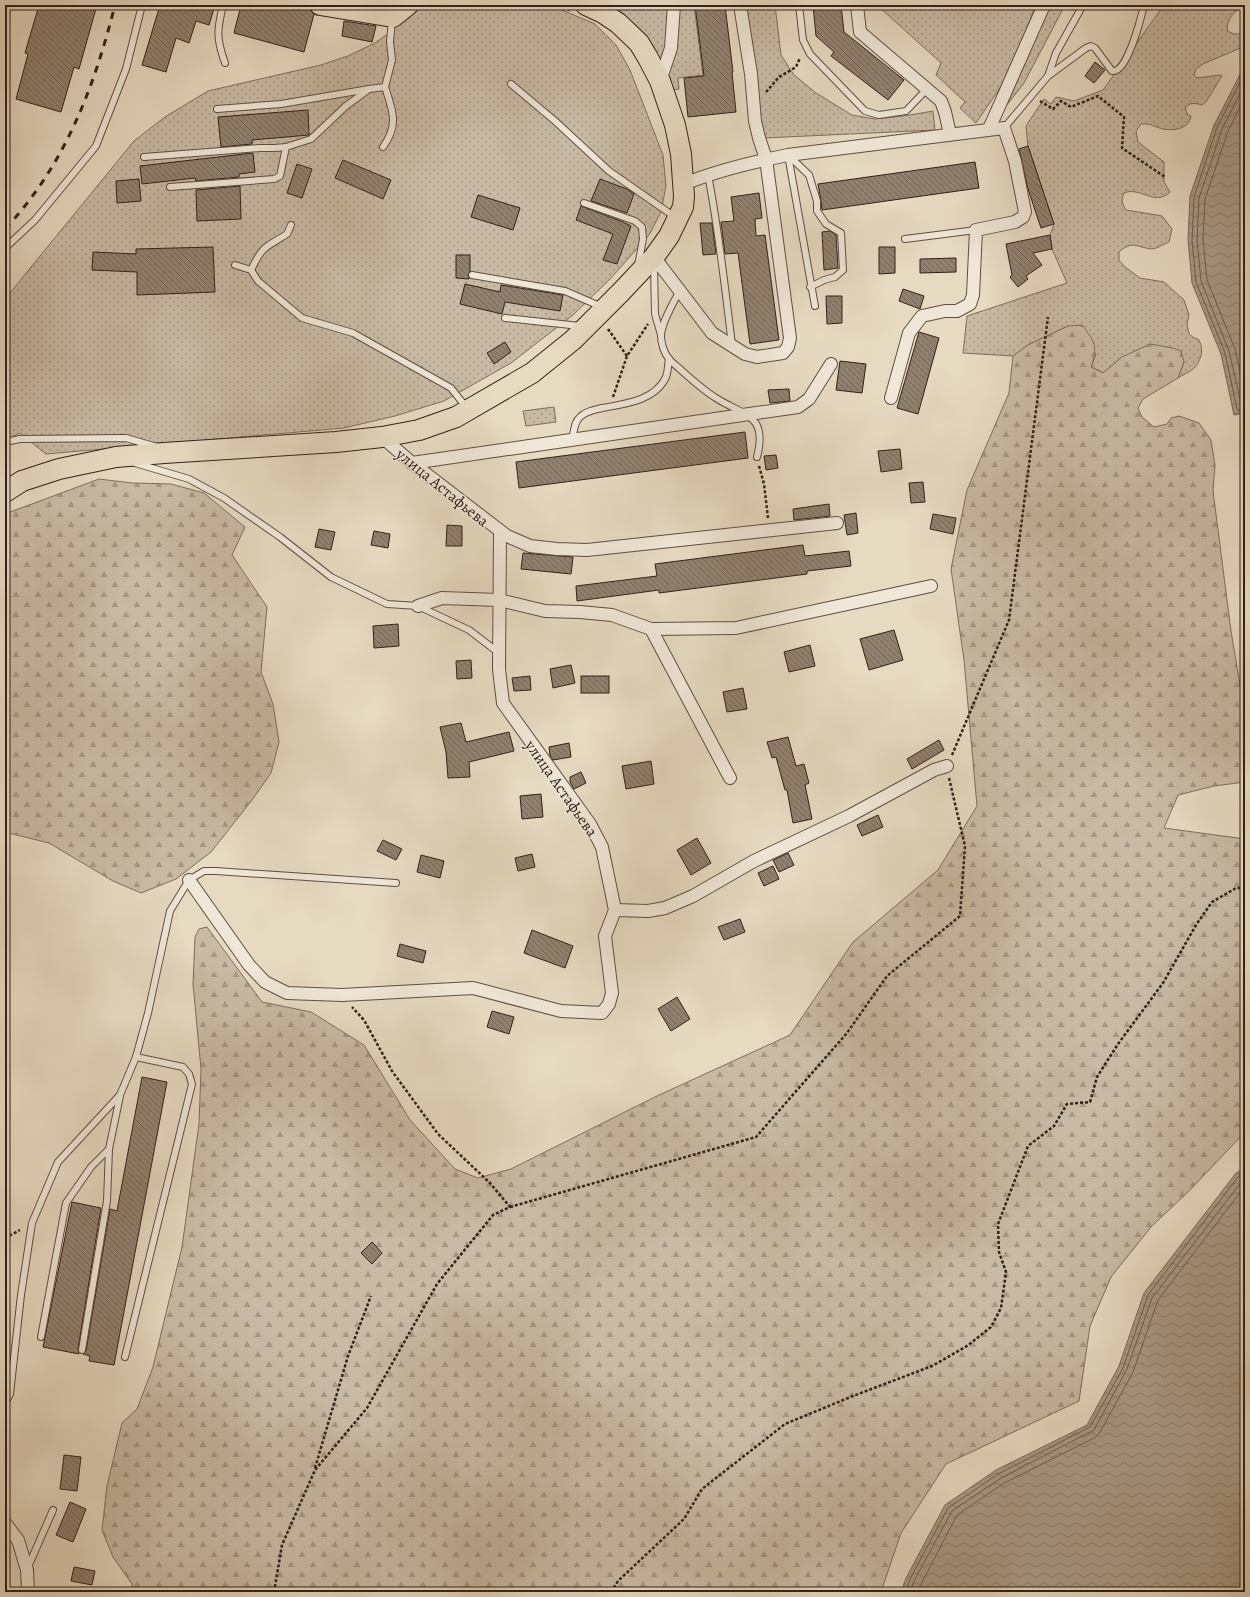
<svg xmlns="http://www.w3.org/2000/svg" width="1250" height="1597" font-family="Alegreya,serif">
	<defs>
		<pattern id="green-dots" width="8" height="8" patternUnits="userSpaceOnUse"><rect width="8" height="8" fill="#c8baa4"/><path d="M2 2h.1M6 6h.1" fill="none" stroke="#a39785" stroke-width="1.8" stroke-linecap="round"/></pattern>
		<pattern id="forest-firs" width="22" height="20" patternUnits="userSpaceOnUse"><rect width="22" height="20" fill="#c8baa4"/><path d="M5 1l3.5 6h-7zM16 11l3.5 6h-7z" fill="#a39785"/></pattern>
		<pattern id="water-waves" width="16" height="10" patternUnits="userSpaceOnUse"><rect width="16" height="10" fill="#a99b87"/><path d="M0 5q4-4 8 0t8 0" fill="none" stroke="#8a7e6d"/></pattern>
		<pattern id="building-back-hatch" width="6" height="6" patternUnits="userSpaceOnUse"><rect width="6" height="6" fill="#90816f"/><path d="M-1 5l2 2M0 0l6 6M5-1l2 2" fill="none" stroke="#76695a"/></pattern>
	</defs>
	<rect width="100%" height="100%" fill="#e6dac1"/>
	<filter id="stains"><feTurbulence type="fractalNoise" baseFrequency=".005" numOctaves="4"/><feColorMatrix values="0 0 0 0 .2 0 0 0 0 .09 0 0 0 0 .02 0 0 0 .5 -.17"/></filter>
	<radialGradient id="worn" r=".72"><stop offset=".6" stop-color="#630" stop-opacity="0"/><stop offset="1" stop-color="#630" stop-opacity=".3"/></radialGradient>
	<g fill="url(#green-dots)" stroke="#7e6d5e">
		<path d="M410 5H550L595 24 616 45 630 70 663 155 666 186 661 212 649 235 611 278 573 315 511 363 444 401 395 416 344 428 46 454 20 433 5 440V299L134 141 165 117 208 91 321 65 348 56 375 43 392 31 406 13Z"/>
		<path d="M617 5H694L703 75 678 78 679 89 667 91 618 9Z"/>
		<path d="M745 5H775L781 55 794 75 816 93 852 115 875 119 910 115 933 111 935 130 764 138 760 117Z"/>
		<path d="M877 5H1036L1006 79 976 123 960 108 965 102 936 75 941 63Z"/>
		<path d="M1045 5H1065L1024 83 999 115Z"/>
		<path d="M1164 5H1244C1234 13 1227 17 1227 31L1234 34H1243L1245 35V42L1243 47 1203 64 1196 69 1194 75 1197 78 1220 75 1222 76 1206 102 1202 105C1195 103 1190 102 1185 108L1187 114 1191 116C1189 129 1174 131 1163 129 1155 127 1150 123 1141 124L1136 131 1138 142 1164 162V182L1170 192C1155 207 1140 186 1124 193 1121 200 1122 204 1126 210L1162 216 1172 229 1169 242C1164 244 1157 249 1151 249 1136 247 1133 240 1119 252V260L1125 267 1140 278 1164 282 1184 300 1189 315 1187 324 1189 334 1194 338 1198 339C1205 348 1201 363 1192 370 1188 373 1182 375 1178 378L1184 362 1122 357 1104 373 1091 367 1096 354 1068 326 1028 345 1013 356 963 353 967 316 1067 283 1052 249 1050 235 1054 224 1028 146 1026 126 1044 99 1051 104 1056 97 1074 101 1103 90Z"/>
		<path d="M554 407 556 422 526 426 523 411Z"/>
	</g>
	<g fill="url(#forest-firs)" stroke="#7e6d5e">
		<path d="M1082 325C1095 342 1098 346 1091 367L1103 373 1122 357 1150 344 1173 348 1181 351 1184 362 1178 378 1143 399 1138 408 1142 417 1154 427 1167 424 1171 418 1179 416 1199 423 1211 440 1215 465 1213 491 1231 631 1245 715V782L1214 786 1178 795 1164 828 1245 839V1132L1188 1192 1151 1227 1111 1277 1090 1326 1079 1401 946 1464 901 1533 881 1592H132V1584L113 1557 102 1530 107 1486 122 1423 137 1409 153 1367 182 1247 199 1124 201 1069 193 984 195 937 199 929 207 927 262 1002 311 1012 364 1045 410 1120 455 1169 478 1178 511 1169 657 1096 790 1035 853 942 938 870 977 806 964 660 951 569 967 490 1009 393 1013 356 1028 345 1068 326Z"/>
		<path d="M99 479 132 483 171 484 204 493 245 527 232 555 267 607 261 672 273 704 279 742 271 773 252 800 211 852 176 879 141 893 113 881 49 843 5 832V514Z"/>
	</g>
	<g fill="url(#water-waves)" stroke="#7a6a5a">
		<path d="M1245 65V413L1234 415 1221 354 1192 283 1188 240 1190 196 1214 125Z"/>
		<path d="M1245 1168V1592H901L906 1578 945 1505 996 1470 1087 1425 1119 1366 1144 1293 1236 1173Z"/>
	</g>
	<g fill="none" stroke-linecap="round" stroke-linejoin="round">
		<g stroke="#6e5e4f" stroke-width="1">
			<path d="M1245 73 1217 127 1194 197 1192 240 1196 282 1225 353 1237 409 1238 410 1245 409"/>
			<path d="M1245 84 1222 129 1199 198 1197 240 1201 281 1229 351 1241 403 1245 404"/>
			<path d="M1245 97 1228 131 1205 199 1203 239 1207 280 1235 349 1245 395"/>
			<path d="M905 1592 910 1579 948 1508 998 1474 1090 1427 1123 1368 1148 1295 1238 1177 1245 1173"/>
			<path d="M910 1592 914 1581 952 1511 1001 1478 1094 1430 1127 1369 1152 1298 1242 1181 1245 1178"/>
			<path d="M917 1592 957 1515 1004 1483 1094 1438 1099 1434 1133 1372 1158 1300 1245 1186"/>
		</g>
	</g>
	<g fill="url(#building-back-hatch)" stroke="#332017">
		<path d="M39 5H97L79 69 74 67 61 112 16 99 28 54 25 53Z"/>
		<path d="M160 5H215L209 25 196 21 189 43 176 38 166 72 142 65Z"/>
		<path d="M241 5H301L309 7 314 14 304 52 234 33Z"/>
		<path d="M695 5H725L733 72H732L736 112 688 117 684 78 704 76Z"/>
		<path d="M813 5H841L844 32 904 80 888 100 831 56 834 52 816 36Z"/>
		<path d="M344 21 376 26 372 42 342 36Z"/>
		<path d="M1095 62 1105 70 1094 83 1085 76Z"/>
		<path d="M308 110 309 135 252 140V144L221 147 218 117Z"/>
		<path d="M1028 146 1054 224 1041 228 1028 189 1019 149Z"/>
		<path d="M253 153 255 172 239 174V177L196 181 195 178 142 184 140 166Z"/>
		<path d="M343 160 391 180 383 199 335 178Z"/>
		<path d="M975 162 979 188 822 210 821 201 818 184Z"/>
		<path d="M297 164 312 169 302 198 287 193Z"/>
		<path d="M139 179 141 201 117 203 116 181Z"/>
		<path d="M600 179 627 189 634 194 627 213 591 201Z"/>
		<path d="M240 186 241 219 197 221 196 190Z"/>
		<path d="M759 193 762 218 755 219 756 236 765 235 779 340 750 344 738 253 725 254 721 222 734 221 731 197Z"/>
		<path d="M478 195 520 208 513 230 471 217Z"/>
		<path d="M581 206 623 222 631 226 617 264 603 260 613 234 576 220Z"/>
		<path d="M700 223H712L716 254 703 255Z"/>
		<path d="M830 231 836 235 838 268 824 270 822 232Z"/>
		<path d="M1050 235 1052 249 1033 253 1042 265 1026 276 1028 279 1018 287 1010 277 1012 275 1006 244Z"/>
		<path d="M213 247 215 292 137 295V272L92 270 93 252 136 254V249Z"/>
		<path d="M879 247H895V273L879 274Z"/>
		<path d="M456 255H470V271L468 275 469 279 456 278Z"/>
		<path d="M956 258V272L920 273V259Z"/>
		<path d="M465 284 500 292 501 285 563 295 560 311 505 302 502 314 460 304Z"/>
		<path d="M903 289 924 296 920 309 899 301Z"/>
		<path d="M826 296H842V323L827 324Z"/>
		<path d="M919 332 939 338 918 414 897 408Z"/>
		<path d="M505 342 511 352 494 364 487 353Z"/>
		<path d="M840 361 866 364 862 393 836 390Z"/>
		<path d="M789 389 790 401 770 403 768 390Z"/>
		<path d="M745 432 748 458 519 488 516 462Z"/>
		<path d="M900 449 902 469 881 472 878 451Z"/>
		<path d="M776 455 778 468 766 470 764 456Z"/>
		<path d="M923 482 925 502 911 503 909 483Z"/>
		<path d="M829 504 830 516 794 520 793 509Z"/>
		<path d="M856 513 858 533 847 535 844 515Z"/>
		<path d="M933 514 956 518 953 534 930 529Z"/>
		<path d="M447 525 462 526V546H446Z"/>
		<path d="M319 529 335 532 331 550 315 547Z"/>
		<path d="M374 531 390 534 388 548 371 545Z"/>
		<path d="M803 545 805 556 849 551 851 566 807 571V574L659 593V590L577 601 576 586 657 576 655 564Z"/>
		<path d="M523 553 573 557 571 574 521 569Z"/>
		<path d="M398 624 399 646 374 648 373 626Z"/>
		<path d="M894 630 903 660 869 670 860 639Z"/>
		<path d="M810 645 815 666 789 672 784 652Z"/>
		<path d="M471 660 472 678 457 679 456 661Z"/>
		<path d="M571 665 575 683 553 688 550 669Z"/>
		<path d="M530 676 531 690 514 691 512 678Z"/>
		<rect x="581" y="676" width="28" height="17"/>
		<path d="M743 688 747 709 727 712 723 692Z"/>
		<path d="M461 723 466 742 509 732 514 751 469 762 470 777 448 778 446 752 440 727Z"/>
		<path d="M788 737 796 766 804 764 809 783 805 785 812 819 793 823 787 790H785L776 757 772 758 767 742Z"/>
		<path d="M939 740 944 750 912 769 907 759Z"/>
		<path d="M569 743 571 757 553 760 550 756 549 747Z"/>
		<path d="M651 761 654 784 626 789 622 766Z"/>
		<path d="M581 772 586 783 574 789 570 782V777Z"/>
		<path d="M541 794 543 817 522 819 520 796Z"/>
		<path d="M878 815 883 827 862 836 857 825Z"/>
		<path d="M697 838 711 863 691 875 677 850Z"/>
		<path d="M383 840 402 849 396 860 377 851Z"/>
		<path d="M788 853 794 865 779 872 773 860Z"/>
		<path d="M532 854 535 867 518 871 515 858Z"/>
		<path d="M421 855 444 861 440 878 417 872Z"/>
		<path d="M773 866 779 879 764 886 758 873Z"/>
		<path d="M740 919 745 932 724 940 718 927Z"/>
		<path d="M532 930 573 946 565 968 524 953Z"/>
		<path d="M400 944 426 951 423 963 397 956Z"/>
		<path d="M677 997 690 1019 671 1031 658 1009Z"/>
		<path d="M492 1011 514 1017 509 1034 487 1027Z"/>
		<path d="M142 1077 167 1082 114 1365 89 1361 90 1356 83 1354 86 1351 110 1209 117 1211Z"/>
		<path d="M72 1202 101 1208 78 1349 79 1354 43 1347Z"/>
		<path d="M372 1242 382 1253 372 1264 361 1253Z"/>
		<path d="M64 1455 81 1457 77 1491 60 1489Z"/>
		<path d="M70 1502 86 1509 73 1542 56 1535Z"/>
		<path d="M74 1567 95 1571 92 1585 71 1581Z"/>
	</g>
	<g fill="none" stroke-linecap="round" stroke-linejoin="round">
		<defs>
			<g id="lane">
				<path d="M223 5C217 30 216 38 225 63"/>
				<path d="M799 5 803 40 810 54 865 111 879 115 906 111 927 89"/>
				<path d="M1048 76 1056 53 1083 5"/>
				<path d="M511 84 555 121 609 171 675 217"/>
				<path d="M217 109 281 104 369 89 385 87 392 60 390 42 392 20"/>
				<path d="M1004 128 1048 76 1086 48 1091 46 1095 48 1112 71C1127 74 1141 18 1144 5"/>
				<path d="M383 147C399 125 393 111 385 87"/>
				<path d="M788 155 809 175 817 201V211L826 224 841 233 843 270 835 277 824 280 810 287"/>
				<path d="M788 155 815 306"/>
				<path d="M144 157 260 148H275L286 147 311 139 346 106 369 89"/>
				<path d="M708 175C719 231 725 288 732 345"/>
				<path d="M170 187 274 179 280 176 286 147"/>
				<path d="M584 203 635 221 642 227 643 239 638 266"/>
				<path d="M905 239 976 230"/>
				<path d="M5 248 35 220 96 146 126 69 142 5"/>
				<path d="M235 265 251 270 258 281 302 318 353 333 451 388 466 407"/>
				<path d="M654 265 655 314 661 335"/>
				<path d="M251 270C263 245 265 248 287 234L291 225"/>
				<path d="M472 275 565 291 602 307"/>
				<path d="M680 290C674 302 661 323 661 336 661 343 664 353 669 359 672 363 677 366 680 369 691 379 703 390 716 398 744 416 768 414 757 457"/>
				<path d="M505 318 580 326"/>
				<path d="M572 440C574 432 574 422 580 417 586 411 594 410 602 408 624 404 655 401 666 377 668 372 668 364 669 359"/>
				<path d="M5 442 20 439 126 438 157 447"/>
				<path d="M135 463 189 479 224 498 280 537 331 577 387 604 418 606 469 630 499 653"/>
				<path d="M41 1337 66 1203 91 1167 109 1149"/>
				<path d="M82 1350 107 1201 109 1149 120 1096"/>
				<path d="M125 1357 192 1084 189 1074 183 1067 136 1057"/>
				<path d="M5 1403 10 1394 21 1295 32 1223 58 1162 120 1095 136 1057 148 1013 170 911 189 880 204 871H216L396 883"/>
				<path d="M28 1567 53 1510"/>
			</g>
			<g id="street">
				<path d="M857 5 860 32 941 101 945 112 950 134"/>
				<path d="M660 81 671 48 674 5"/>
				<path d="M989 129 1044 5"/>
				<path d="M684 184C718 170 753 162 788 155L1004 128 1015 161 1025 212 1023 217 1015 222 976 230 973 295 970 304 957 311H945L922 316 909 333 891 398"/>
				<path d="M654 257 712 333 745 354 757 357 783 353 788 347 790 338 766 159 759 138 755 121 751 74 740 5"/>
				<path d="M382 437 412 463 507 536 530 546 557 549 587 550 837 523"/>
				<path d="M412 463 798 407 809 399 831 364"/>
				<path d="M418 606 442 598 499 600 545 611 580 612 612 615 651 629 736 628 931 586"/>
				<path d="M651 629 730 778"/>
				<path d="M189 880 249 965 265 982 287 993 342 995 473 988 561 1011 602 1013 609 1004 612 993 605 936 615 910 602 847 590 824 503 703 499 669 500 533"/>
				<path d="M615 910 648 911 665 908 693 896 754 861 849 816 934 770 947 766"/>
				<path d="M5 1523 18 1540 27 1570 28 1592"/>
			</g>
			<g id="primary">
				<path d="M320 5 393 17 408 5"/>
				<path d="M5 492 22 481 59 469 116 457 164 453 336 442 382 437 419 430 456 417 532 373 573 340 621 292 654 257 669 236 683 207 684 196 681 154 675 125 660 81 648 58 639 43 618 23 603 13 586 5"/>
			</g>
		</defs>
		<use href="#lane" stroke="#604e42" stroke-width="8"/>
		<use href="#street" stroke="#604e42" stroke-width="14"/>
		<use href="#primary" stroke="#332017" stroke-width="22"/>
		<g stroke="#332017" stroke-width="2.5" stroke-dasharray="3 2" stroke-linecap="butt">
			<path d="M559 5 570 10"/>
			<path d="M766 92 779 77 796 67 800 58"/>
			<path d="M1040 101 1053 109 1061 101 1071 107 1098 96 1124 117 1122 148 1165 177"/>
			<path d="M608 329 627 356"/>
			<path d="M613 397 627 356 648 324"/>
			<path d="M759 466 764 484 768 518"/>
			<path d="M952 755 1009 620 1048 317"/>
			<path d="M510 1207 756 1137 847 1033 887 976 960 916 965 846 949 778"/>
			<path d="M5 1238 20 1230"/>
			<path d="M315 1468 348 1356 371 1296"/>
			<path d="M274 1592 282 1545 315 1470 367 1408 437 1284 493 1215 510 1207 490 1183 438 1134 392 1071 364 1020 352 1007"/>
			<path d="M611 1592 618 1581 684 1519 702 1489 785 1424 853 1396 932 1366 967 1346 991 1327 1001 1308 1006 1272 999 1252 998 1224 1028 1146 1054 1126 1067 1104 1090 1102 1097 1077 1118 1044 1163 983 1196 925 1212 902 1236 888H1245"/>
		</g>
		<use href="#lane" stroke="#efe7d7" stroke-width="6"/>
		<use href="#street" stroke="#efe7d7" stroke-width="12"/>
		<use href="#primary" stroke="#e6dac1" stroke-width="20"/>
		<path stroke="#332017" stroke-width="3" stroke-dasharray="7 7" stroke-linecap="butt" d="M5 229C65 165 94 88 115 5"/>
	</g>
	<g text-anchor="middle" stroke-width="3" stroke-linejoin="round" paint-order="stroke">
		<g font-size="16" fill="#332017" stroke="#efe7d7">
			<text transform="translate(443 487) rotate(39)" y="6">улица Астафьева</text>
			<text transform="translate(562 788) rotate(55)" y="6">улица Астафьева</text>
		</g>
	</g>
	<rect width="1250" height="1597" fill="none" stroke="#e6dac1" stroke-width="20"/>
	<rect x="6" y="6" width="1238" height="1585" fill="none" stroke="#332017" stroke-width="2"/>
	<rect x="10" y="10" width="1230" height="1577" fill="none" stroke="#332017"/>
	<rect width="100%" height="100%" filter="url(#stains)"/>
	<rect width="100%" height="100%" fill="url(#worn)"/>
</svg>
